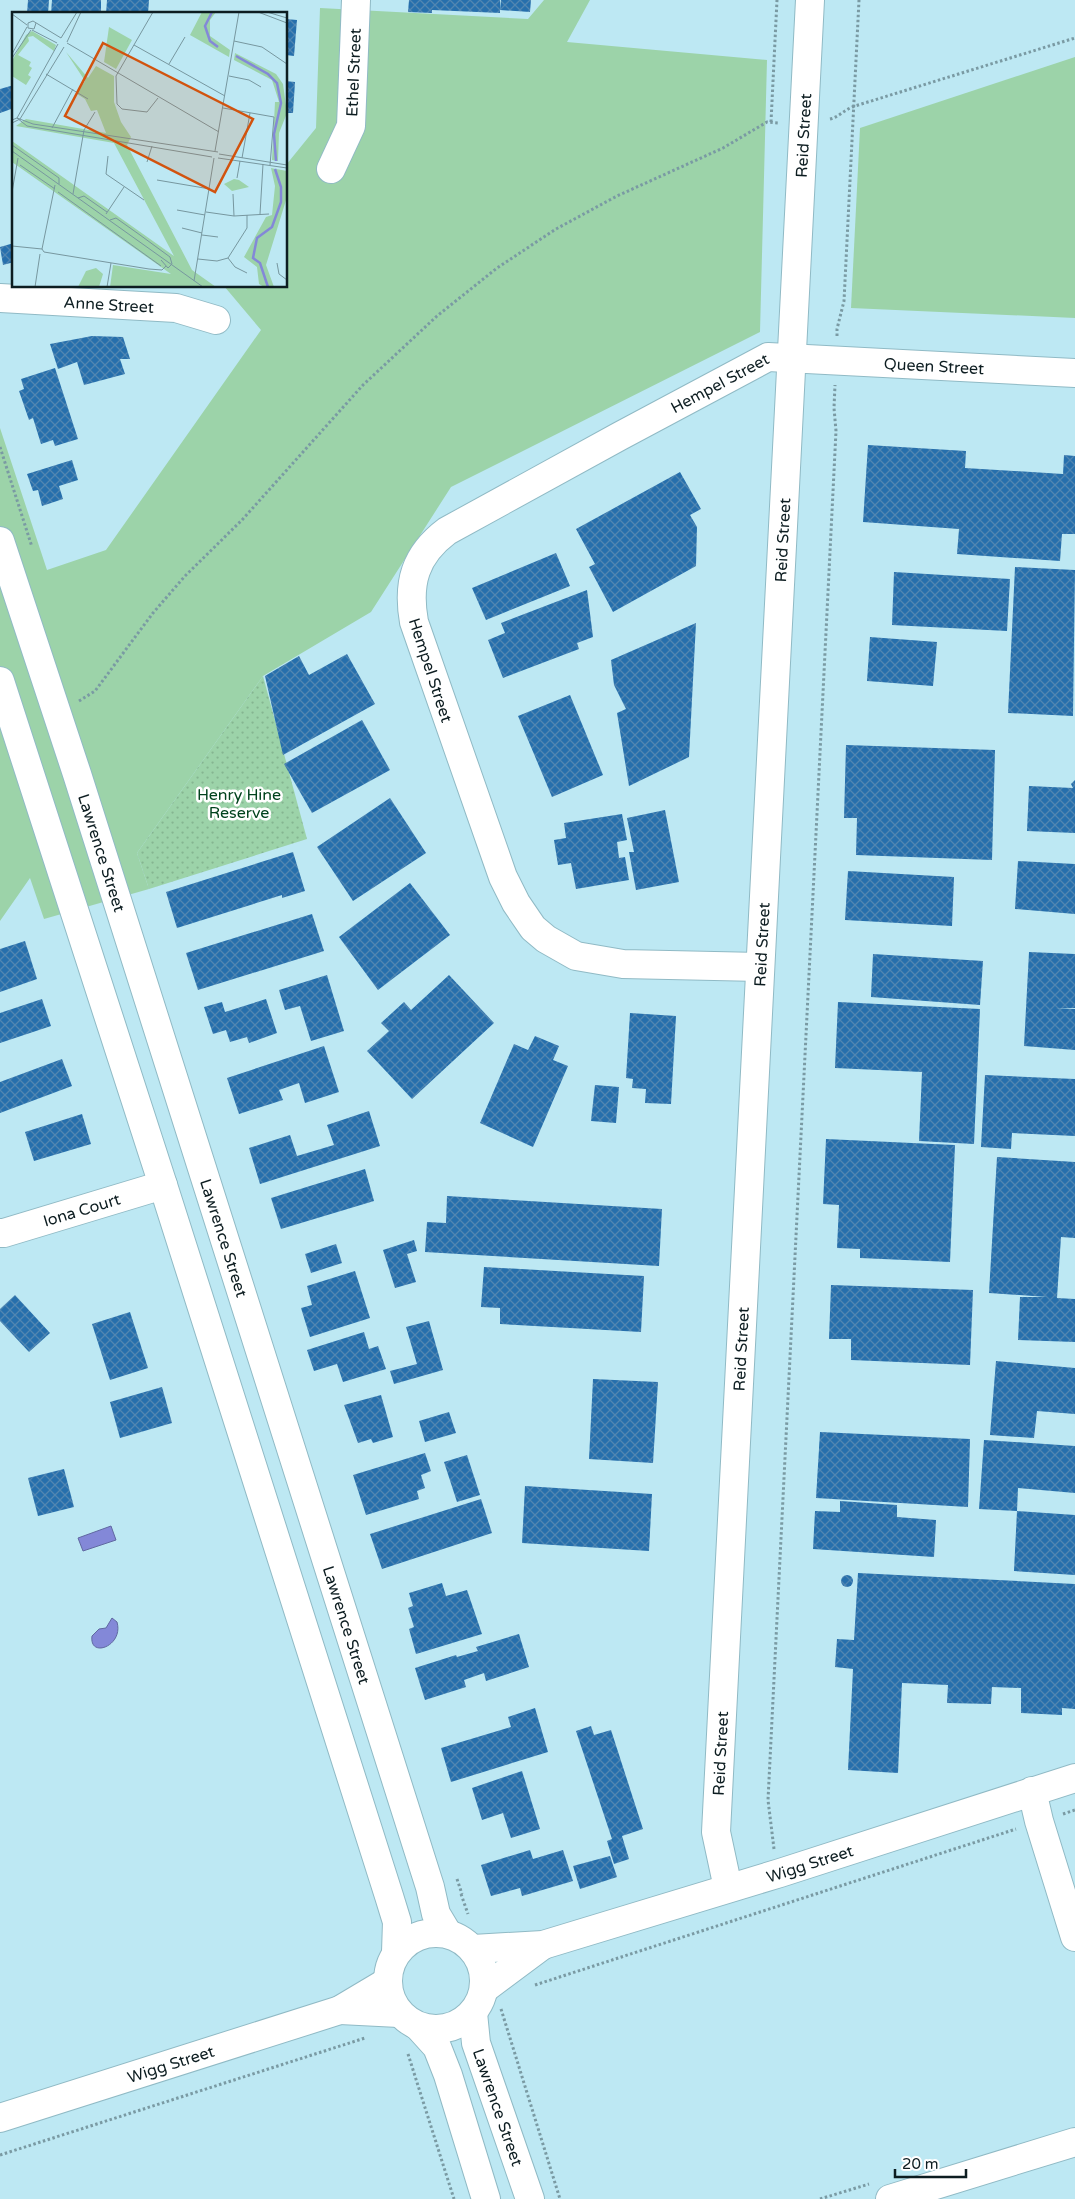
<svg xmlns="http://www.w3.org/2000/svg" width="1075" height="2199" font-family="'Varela Round',sans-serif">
	<defs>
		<pattern id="park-dots" width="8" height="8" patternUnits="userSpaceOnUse" patternTransform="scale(1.25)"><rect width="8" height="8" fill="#9cd3a9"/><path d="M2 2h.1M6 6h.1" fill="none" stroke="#85b591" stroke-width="1.8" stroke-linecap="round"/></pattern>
		<pattern id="building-cross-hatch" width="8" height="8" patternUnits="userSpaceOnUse" patternTransform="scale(1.25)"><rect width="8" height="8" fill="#266fac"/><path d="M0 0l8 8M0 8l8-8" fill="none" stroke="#5186b1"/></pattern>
	</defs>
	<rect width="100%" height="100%" fill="#bde8f3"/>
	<g fill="#9cd3a9">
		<path d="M544 0H590L567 42 767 60 760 332 451 487 371 612 263 676 137 853 149 889 44 919 30 878 0 921V428L47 570 106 550 261 330 224 286H286V165L316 128 320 8 528 19Z"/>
		<path d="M1075 57V318L851 308 860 128Z"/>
	</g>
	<path fill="url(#park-dots)" d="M263 676 307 839 149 889 137 853Z"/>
	<g fill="#8388d8" stroke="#6068a1">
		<path d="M111 1526 116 1540 83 1551 78 1538Z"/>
		<path d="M112 1618 117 1622C124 1646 89 1659 92 1636L99 1629 106 1628Z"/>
	</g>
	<g fill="url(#building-cross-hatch)">
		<path d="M28 0H49L48 14H27Z"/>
		<path d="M52 0H101V14H51Z"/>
		<path d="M107 0H149L148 14H106Z"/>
		<path d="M409 0H500V13L432 10V13L408 12Z"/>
		<path d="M501 0H531L530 12 500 10Z"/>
		<path d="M286 19 297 20 294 56 286 55Z"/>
		<path d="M286 81 295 82 293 113H286Z"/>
		<path d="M14 85V108L0 113V89Z"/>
		<path d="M14 243V262L3 265 0 247Z"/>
		<path d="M92 336 123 337 130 359H120L125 374 84 385 77 362 58 369 50 344Z"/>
		<path d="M55 368 78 439 55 446 53 440 41 444 33 418 29 420 19 391 24 389 21 379Z"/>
		<path d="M868 445 966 451 965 468 1063 474 1064 455 1075 456V534H1062L1060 561 957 554 959 529 863 522Z"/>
		<path d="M72 460 78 480 59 486 63 499 42 506 38 490 33 491 27 474Z"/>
		<path d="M680 472 701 509 690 515 697 527 696 566 613 612 589 567 595 564 576 529Z"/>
		<path d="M556 553 570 586 486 620 472 588Z"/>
		<path d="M1015 567 1075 570 1073 716 1008 713Z"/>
		<path d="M894 572 1010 579 1007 631 892 625Z"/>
		<path d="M587 590 593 637 577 643 579 649 503 678 488 640 505 633 501 623Z"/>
		<path d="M696 623 689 757 629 786 617 713 626 709 614 685 611 660Z"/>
		<path d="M870 637 937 642 933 686 867 681Z"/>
		<path d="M347 654 375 704 283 755 265 676 299 656 309 675Z"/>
		<path d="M570 695 603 775 552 797 518 716Z"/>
		<path d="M362 720 390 770 312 813 284 764Z"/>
		<path d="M846 745 995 750 992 860 856 855 857 818H844Z"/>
		<path d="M1075 780V833L1027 831 1029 786 1073 788 1071 784Z"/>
		<path d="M390 798 426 853 353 901 317 847Z"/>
		<path d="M665 810 679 882 636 890 629 852H634L627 818Z"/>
		<path d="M622 814 627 840 617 842 619 858 625 857 629 880 576 889 571 863 558 865 554 840 566 838 564 823Z"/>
		<path d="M293 852 305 891 282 898V895L177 928 166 892Z"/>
		<path d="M1018 861 1075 864V914L1015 909Z"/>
		<path d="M848 871 954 877 952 926 845 920Z"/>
		<path d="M410 883 450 935 378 990 339 937Z"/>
		<path d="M312 914 324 951 198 990 186 953Z"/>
		<path d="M25 941 37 979 0 992V949Z"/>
		<path d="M1029 952 1075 954V1008H1056L1075 1009V1050L1024 1046Z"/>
		<path d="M873 954 983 961 980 1005 871 997Z"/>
		<path d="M327 975 344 1031 311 1041 300 1006 285 1010 279 990Z"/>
		<path d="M449 975 494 1023 412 1099 367 1051 389 1031 381 1023 404 1002 411 1010Z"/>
		<path d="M42 999 51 1026 0 1043V1013Z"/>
		<path d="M266 999 277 1033 249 1043 247 1037 230 1042 226 1030 213 1034 204 1007 222 1002 225 1012Z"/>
		<path d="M838 1002 980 1009 974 1144 919 1141 922 1072 835 1068Z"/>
		<path d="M630 1013 676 1016 671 1104 645 1103 646 1089 632 1088 633 1079 626 1078Z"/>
		<path d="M535 1036 559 1046 553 1060 568 1066 533 1147 480 1123 514 1044 528 1050Z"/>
		<path d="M324 1046 339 1092 305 1103 299 1083 279 1090 283 1100 239 1114 227 1078Z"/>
		<path d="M62 1059 72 1086 0 1113V1082Z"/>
		<path d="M985 1075 1075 1079V1136L1012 1133 1011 1149 981 1147Z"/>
		<path d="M595 1085 619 1087 616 1123 591 1121Z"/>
		<path d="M369 1111 380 1146 260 1184 249 1148 290 1135 297 1156 334 1145 327 1125Z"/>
		<path d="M82 1114 91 1144 34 1161 25 1132Z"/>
		<path d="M826 1139 955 1145 950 1262 860 1258V1249L837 1248 839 1205 823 1204Z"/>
		<path d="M997 1157 1075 1162V1238L1061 1237 1057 1298 1075 1299V1342L1018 1340 1020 1297H1047L989 1293Z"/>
		<path d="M365 1169 374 1201 281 1229 271 1198Z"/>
		<path d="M447 1196 662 1209 659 1266 425 1252 427 1222 446 1223Z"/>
		<path d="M414 1240 417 1251 407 1254 416 1282 395 1288 383 1250Z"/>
		<path d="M336 1244 342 1263 311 1273 305 1254Z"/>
		<path d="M484 1267 644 1276 641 1332 500 1324V1308L481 1307Z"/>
		<path d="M355 1271 370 1318 310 1337 301 1308 312 1305 307 1286Z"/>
		<path d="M831 1285 973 1290 970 1365 851 1360V1339H829Z"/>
		<path d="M15 1295 50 1333 29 1352 0 1321V1309Z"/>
		<path d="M130 1312 148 1368 110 1380 92 1324Z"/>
		<path d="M429 1321 443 1370 394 1384 390 1371 417 1364 406 1327Z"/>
		<path d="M364 1332 369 1349 378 1346 386 1369 343 1382 337 1364 314 1371 307 1350Z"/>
		<path d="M996 1361 1075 1368V1414L1037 1411 1034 1438 990 1435Z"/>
		<path d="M593 1379 658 1382 653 1463 589 1459Z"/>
		<path d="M162 1387 172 1423 120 1438 110 1402Z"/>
		<path d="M381 1395 393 1437 373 1443 371 1439 358 1443 344 1405Z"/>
		<path d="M449 1412 456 1433 425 1442 419 1421Z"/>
		<path d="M820 1432 970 1439 968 1507 816 1498Z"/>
		<path d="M984 1440 1075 1446V1493L1018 1488 1017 1511 1075 1515V1575L1014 1571 1017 1511 979 1509Z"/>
		<path d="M425 1453 431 1471 421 1475 425 1488 417 1491 419 1499 366 1515 353 1475Z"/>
		<path d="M467 1455 480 1495 457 1502 444 1462Z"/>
		<path d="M64 1469 74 1507 38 1516 28 1478Z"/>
		<path d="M525 1486 652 1494 649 1551 522 1543Z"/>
		<path d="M481 1499 492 1533 382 1569 370 1534Z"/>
		<path d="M840 1501 897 1505V1517L936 1520 934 1557 813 1549 815 1511 840 1512Z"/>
		<path d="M858 1573 1075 1584V1709L1062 1708V1715L1021 1713V1688L992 1687 991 1704 947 1703 948 1685 902 1683 898 1773 848 1770 853 1669 835 1667 837 1639 854 1640Z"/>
		<circle cx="847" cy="1581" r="6"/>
		<path d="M442 1583 446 1596 467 1590 482 1634 416 1654 409 1629 414 1627 408 1608 413 1606 409 1593Z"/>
		<path d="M519 1634 529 1667 486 1681 484 1673 464 1680 466 1687 425 1700 415 1668 456 1655 457 1657 478 1651 476 1647Z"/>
		<path d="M535 1708 548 1752 451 1782 441 1748 511 1727 508 1717Z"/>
		<path d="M591 1726 594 1735 611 1730 643 1829 622 1836 629 1859 614 1864 607 1841 612 1839 576 1731Z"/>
		<path d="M522 1771 540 1829 511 1838 503 1813 482 1820 472 1788Z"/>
		<path d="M530 1850 533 1859 563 1850 573 1881 522 1896 520 1888 491 1896 481 1865Z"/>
		<path d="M610 1856 617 1877 580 1889 573 1866Z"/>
	</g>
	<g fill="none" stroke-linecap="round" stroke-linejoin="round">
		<defs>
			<g id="minor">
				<path id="s1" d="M331 169 351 126 356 0"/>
				<path id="s2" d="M0 298 176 308 216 320"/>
				<path id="s3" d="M760 967 623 964 576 956 546 939 533 928 516 903 503 877 414 622C407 583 415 555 447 531L620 436 768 357 1075 373"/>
				<path id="s4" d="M0 1233H4L163 1185"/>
				<path d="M1032 1791 1039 1821 1075 1937"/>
				<path id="s5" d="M728 1888 716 1832 810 0"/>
				<path id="s6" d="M473 1949 543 1945 780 1873 1075 1778"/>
				<path d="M484 1989 543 1945"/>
				<path d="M340 2010 399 2013"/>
				<path id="s7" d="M0 2118 340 2010 387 1982"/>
				<path d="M890 2199 1075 2142"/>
			</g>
			<g id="tertiary">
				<path id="s8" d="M0 541 77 774 430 1887 436 1914 448 1934"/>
				<path d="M0 681 163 1185 389 1896 397 1922 396 1952"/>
				<circle cx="436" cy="1981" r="48"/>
				<path id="s9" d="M473 2013 476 2043 530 2199"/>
				<path d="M418 2026 437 2047 448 2075 486 2199"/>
			</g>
		</defs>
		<use href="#minor" stroke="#90bac5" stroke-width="30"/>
		<use href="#tertiary" stroke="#90bac5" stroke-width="30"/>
		<g stroke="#7a9aa3" stroke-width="3" stroke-dasharray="2.5 2.5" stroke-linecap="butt">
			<path d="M830 119C839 117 845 109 855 106L1075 38"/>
			<path d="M771 122 777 0"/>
			<path d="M837 336V329L844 301 859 0"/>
			<path d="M0 447 32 547"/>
			<path d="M79 701 95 691 153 613 185 576 242 520 363 385 437 316 497 268 556 229 617 196 723 148 767 122 779 123"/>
			<path d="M1063 1814 1075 1810"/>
			<path d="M774 1849 768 1800 836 431 834 408 835 385"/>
			<path d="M457 1879 462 1894"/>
			<path d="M461 1894 468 1914"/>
			<path d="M535 1985 1016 1829"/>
			<path d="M501 2009 560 2199"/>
			<path d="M408 2054 454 2199"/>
			<path d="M0 2155 365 2038"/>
			<path d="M820 2199 869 2184"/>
		</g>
		<use href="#minor" stroke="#fff" stroke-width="28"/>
		<use href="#tertiary" stroke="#fff" stroke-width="28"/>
	</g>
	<g text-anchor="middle" stroke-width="5" stroke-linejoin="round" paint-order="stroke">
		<g font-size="16" fill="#0d1d21" stroke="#fff">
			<text dy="6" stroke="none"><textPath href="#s1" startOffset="101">Ethel Street</textPath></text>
			<text dy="6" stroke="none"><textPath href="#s5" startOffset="1756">Reid Street</textPath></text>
			<text dy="6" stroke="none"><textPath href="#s2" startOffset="109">Anne Street</textPath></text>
			<text dy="6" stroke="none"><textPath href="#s3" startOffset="1200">Queen Street</textPath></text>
			<text dy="6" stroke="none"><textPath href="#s3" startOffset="979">Hempel Street</textPath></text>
			<text dy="6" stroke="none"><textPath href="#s5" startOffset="1351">Reid Street</textPath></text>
			<text transform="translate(431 670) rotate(72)" y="6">Hempel Street</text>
			<text dy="6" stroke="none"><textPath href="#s8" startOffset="328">Lawrence Street</textPath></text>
			<text dy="6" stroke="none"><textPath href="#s5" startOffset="946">Reid Street</textPath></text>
			<text dy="6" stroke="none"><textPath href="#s4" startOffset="85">Iona Court</textPath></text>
			<text dy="6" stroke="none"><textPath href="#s8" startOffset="732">Lawrence Street</textPath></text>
			<text dy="6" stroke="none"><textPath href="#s5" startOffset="541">Reid Street</textPath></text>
			<text dy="6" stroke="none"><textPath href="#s8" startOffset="1138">Lawrence Street</textPath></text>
			<text dy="6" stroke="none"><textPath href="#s5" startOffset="136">Reid Street</textPath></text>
			<text dy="6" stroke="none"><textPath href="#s6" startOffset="349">Wigg Street</textPath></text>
			<text dy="6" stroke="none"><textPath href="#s7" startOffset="179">Wigg Street</textPath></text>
			<text dy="6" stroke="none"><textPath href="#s9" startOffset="98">Lawrence Street</textPath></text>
		</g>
		<g font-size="16" fill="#00421d" stroke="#fff">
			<text x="239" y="800">Henry Hine<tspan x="239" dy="18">Reserve</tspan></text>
		</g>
	</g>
	<g transform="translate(12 12)">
		<rect width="275" height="275" fill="#bde8f3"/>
		<path d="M190 0H204L198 8V24L218 38 217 45 178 23ZM97 15 120 28 104 57 92 50ZM20 19 44 33 42 39 21 24 16 25 17 29 6 43 19 50 17 54 20 56 16 63 19 65 14 73 0 64V49L14 23ZM54 40 76 66 84 54 102 64V90L109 110 119 125 115 133 180 258 204 275H98L101 253 159 262 0 150V129L162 244 102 131 4 114 14 107 94 121 85 98 79 99 73 87 65 82 73 69ZM84 256 91 262 87 275H66L74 259Z" fill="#9cd3a9"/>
		<path d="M223 41 264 62 271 72 275 101 267 121 266 149 260 148 263 90H267L260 68 222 48ZM259 156 275 159V185L254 253 262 275H252L247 272 245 255 232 245 254 205 260 203 263 174ZM222 167 227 168 237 175 220 179 212 172ZM103 255 157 264 155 275H99Z" fill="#9cd3a9"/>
		<path fill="none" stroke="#8388d8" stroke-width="2.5" d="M200 0 193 14 198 29 206 35M224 44 256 62 265 71 269 91 262 122 264 149M256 275 248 251 241 246 245 226 260 215 269 190V175L263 157"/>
		<path fill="none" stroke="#77979f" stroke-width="1" d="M141 0 104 64 105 92 110 97 135 100 146 86M246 0 275 11M255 0 275 6M0 2 15 13M24 11 22 17 16 16V11L21 9 49 26M20 18 45 31M49 26 65 0M222 29 250 35 275 52M55 30 69 0M55 31 207 120M122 33 213 84M0 42 15 15M0 46 19 18M157 52 173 25M34 62 76 87M217 64 237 68 249 75M211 96 262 105 258 153M5 106 15 114 200 145M5 106 46 32M0 108 5 106 21 112 206 140M0 111 8 107 52 35M40 116 61 77M0 133 47 166V172M0 139 191 275M203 139 227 0M207 142 275 153M96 144 94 162 132 188M206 146 275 156M230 146 238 101M135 150 140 134M8 153 43 177M225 166 228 149M145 168 198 177M0 180 6 146M46 180 149 254M61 182 72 118 83 100M221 182 222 204M66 186 72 184 95 200M165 198 193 203M194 200 222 204 257 202M94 202 112 175M248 202 251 152M98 208 104 206 128 223 158 245 160 252M170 216 190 221M190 223 206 225M0 234 30 237 32 240 137 257 150 258 154 254M30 237 43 173M216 246 223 255 235 261M186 247 205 249 216 246 235 216V203M149 248 156 256 160 252M265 251 267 262 275 268M182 269 202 146M23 275 28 242M95 275 99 251"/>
		<path fill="#d2530e" fill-opacity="0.15" stroke="#d2530e" stroke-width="2.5" d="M91 31 241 107 203 180 53 104Z"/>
		<rect width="275" height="275" fill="none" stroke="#0d1d21" stroke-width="2.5"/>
	</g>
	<path d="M895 2169v8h71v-8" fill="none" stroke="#0d1d21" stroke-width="2.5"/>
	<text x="902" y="2169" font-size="15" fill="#0d1d21" stroke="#ffffff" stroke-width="4" paint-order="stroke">20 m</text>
</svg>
